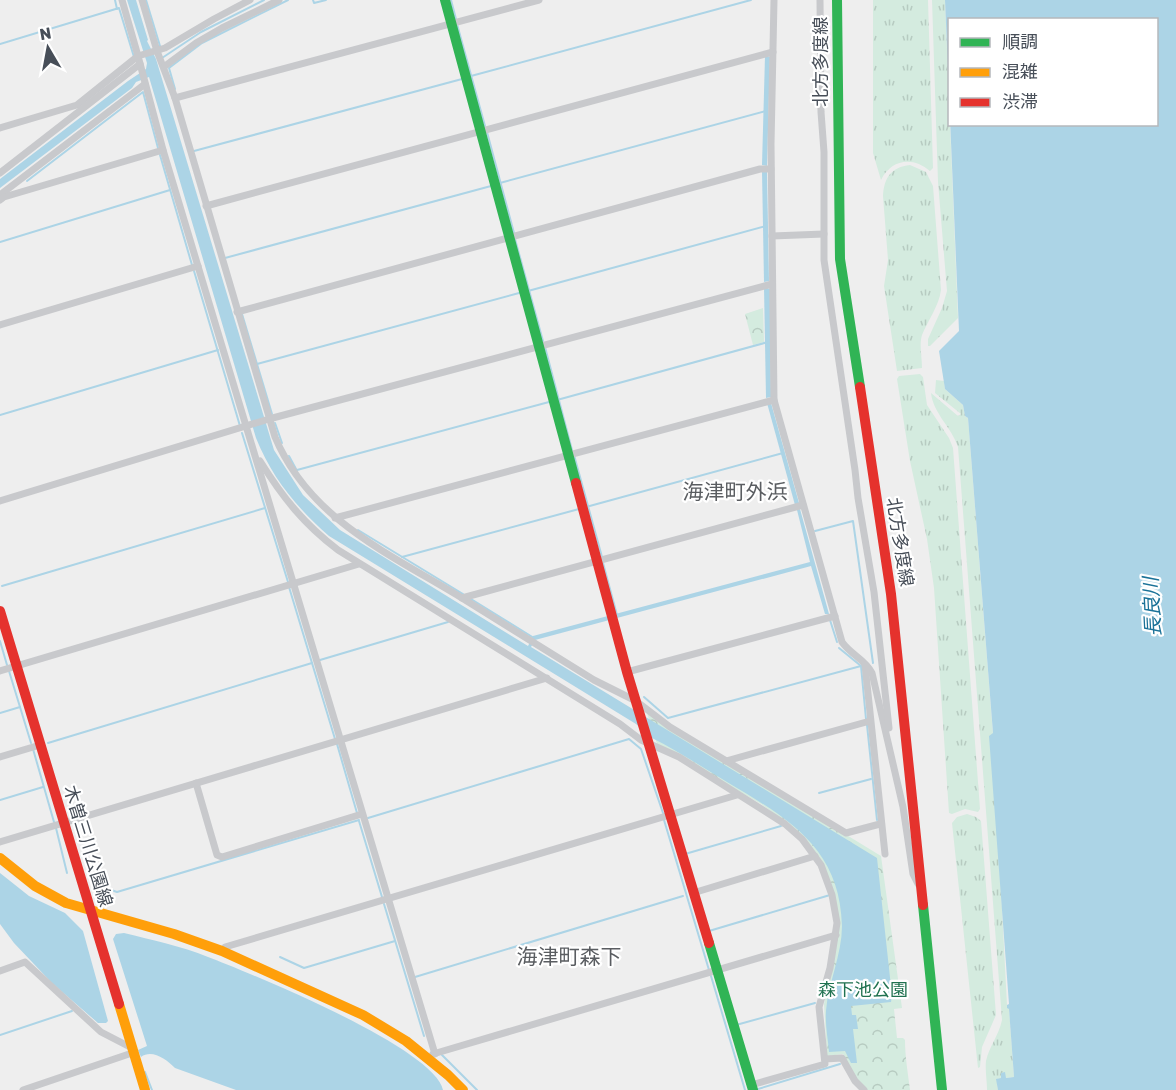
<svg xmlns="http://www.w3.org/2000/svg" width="1176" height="1090" font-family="Rubik,'Noto Sans JP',sans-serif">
	<defs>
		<pattern id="grass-tufts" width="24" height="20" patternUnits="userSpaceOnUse" patternTransform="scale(1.5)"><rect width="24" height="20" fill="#d4ebdf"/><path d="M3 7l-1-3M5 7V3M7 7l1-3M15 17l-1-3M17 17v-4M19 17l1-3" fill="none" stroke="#b7cbc1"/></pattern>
		<pattern id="forest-crowns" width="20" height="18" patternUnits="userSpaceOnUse" patternTransform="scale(1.5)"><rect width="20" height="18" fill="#d4ebdf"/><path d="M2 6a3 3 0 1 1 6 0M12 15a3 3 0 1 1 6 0" fill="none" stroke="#b7cbc1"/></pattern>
	</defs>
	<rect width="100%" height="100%" fill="#eee"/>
	<g fill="url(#grass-tufts)">
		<path d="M873 0H928L933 168 930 171C913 156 891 159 881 180L873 153Z"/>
		<path d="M932 0H945L958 318 930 346H928V339L942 308 947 291 938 182Z"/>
		<path d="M910 165 926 172 933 186 941 290C939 306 928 320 922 335 919 345 922 357 922 368L897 371 884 286 888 260 883 196C884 178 891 167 910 165Z"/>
		<path d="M920 374 923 377 927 405 949 438 953 448 980 809 978 812 965 809 952 814 949 813 934 588 927 539 910 461 897 379 899 376Z"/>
		<path d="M936 380 944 381 945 389 963 405 965 416 968 418 993 734 1007 1005 1009 1008 1014 1077 997 1079 998 1090H987C987 1081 985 1070 986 1061 989 1047 999 1035 1002 1020L958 447C952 428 933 413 931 393L958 416 961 414 935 393Z"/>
		<path d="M967 814 976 817 981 821 996 1015 982 1047 980 1067 978 1068 952 823 957 817Z"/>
	</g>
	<g fill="url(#forest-crowns)">
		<path d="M763 308 764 342 753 345 745 314Z"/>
		<path d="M647 713 881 856 902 1008 894 1009 897 1038H903L905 1040C905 1057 908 1073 910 1090H867L857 1080 843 1054 827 1056 824 1004 838 935 831 882 786 822 761 804 657 744Z"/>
	</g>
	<g fill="#acd4e6" fill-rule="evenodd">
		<path d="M127 0H136L148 40 147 41 156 59 274 450 303 495 340 530 528 646 533 636 810 562 797 510 800 509 829 614H825L811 566 535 640 531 647 877 858 892 996 891 1002 851 1006 852 1015H856L858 1029H853L857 1063H851L845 1051 829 1052C828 1039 825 1025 826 1011 828 983 842 955 842 926 840 847 787 818 727 782 702 767 678 751 652 738L636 724 329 536C297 508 272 478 256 438L149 77 136 82 132 88 0 188V179L128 81 146 69 147 63Z"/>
		<path d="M945 0H1176V1090H998L996 1079 1001 1078V1073L1005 1072 1006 1078 1014 1077 1009 1009 1007 1008V1005L1009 1004 989 736 993 733 968 418 965 416 963 405 945 389 939 351 959 331ZM950 20H1156V124H950Z"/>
		<path d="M765 56 770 57 767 166 762 165Z"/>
		<path d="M762 171 767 172 769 281 764 282Z"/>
		<path d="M764 287 770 289 771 397 766 398Z"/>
		<path d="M767 403H771L799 503 795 505Z"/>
		<path d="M0 873 29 896 65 913 83 931 108 1021 106 1023H98L52 983 14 943 0 924Z"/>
		<path d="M124 933C152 940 181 946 208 957 250 973 435 1048 443 1090H236L175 1068C166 1059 152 1049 141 1057L138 1050 147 1046 113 939 116 934Z"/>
	</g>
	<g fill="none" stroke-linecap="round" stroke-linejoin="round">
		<g stroke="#acd4e6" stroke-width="2">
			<path d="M115 0 117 9"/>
			<path d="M146 0 160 46"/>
			<path d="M313 0 314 3 326 0"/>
			<path d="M451 0 456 19"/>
			<path d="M457 24 485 126"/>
			<path d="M0 44 119 8 134 57"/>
			<path d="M162 58 201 32 264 0"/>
			<path d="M471 76 751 0"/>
			<path d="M175 89 169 68 202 43 288 0"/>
			<path d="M487 132 514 233"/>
			<path d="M194 151 462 79"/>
			<path d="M160 155 192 265"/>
			<path d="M27 181 143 92 158 148"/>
			<path d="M500 183 766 111"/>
			<path d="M515 239 543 341"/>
			<path d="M0 242 170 190"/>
			<path d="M225 258 491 186"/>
			<path d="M194 271 240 426"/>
			<path d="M528 291 766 226"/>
			<path d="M242 314 272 414"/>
			<path d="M545 347 572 450"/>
			<path d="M257 364 519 293"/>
			<path d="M557 400 768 342"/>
			<path d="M0 415 218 350"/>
			<path d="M275 423 282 443"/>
			<path d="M242 433 288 582"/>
			<path d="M574 455 602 557"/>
			<path d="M289 456 296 469"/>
			<path d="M297 470 549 402"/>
			<path d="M586 507 783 453"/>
			<path d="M358 530 463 594"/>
			<path d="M815 531 853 521 873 663"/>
			<path d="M402 557 579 509"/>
			<path d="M603 563 617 615"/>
			<path d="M2 586 265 508"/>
			<path d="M289 587 335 739"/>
			<path d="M471 599 534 638"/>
			<path d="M830 620 837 642"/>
			<path d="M0 641 7 665"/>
			<path d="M839 648 861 666 866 719"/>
			<path d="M320 660 448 622"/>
			<path d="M9 671 31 743"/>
			<path d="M644 697 668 718 861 666"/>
			<path d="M0 713 20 707"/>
			<path d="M867 725 877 820"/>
			<path d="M48 743 312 663"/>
			<path d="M337 744 357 813"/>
			<path d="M33 749 54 822"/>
			<path d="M819 793 871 779"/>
			<path d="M0 800 43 787"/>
			<path d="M368 818 629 739 641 749 663 813"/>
			<path d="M664 820 709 970"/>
			<path d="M359 821 382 897"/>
			<path d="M56 828 67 873"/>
			<path d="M685 854 781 826"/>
			<path d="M94 884 117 892 359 820"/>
			<path d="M384 904 424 1036"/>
			<path d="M709 931 830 895"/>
			<path d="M280 957 304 968 395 941"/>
			<path d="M711 976 745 1090"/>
			<path d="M415 977 683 896"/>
			<path d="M736 1025 815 1003"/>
			<path d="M0 1035 72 1011"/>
			<path d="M442 1055 477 1090"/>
			<path d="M145 1072 152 1090"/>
			<path d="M758 1089 840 1064"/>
		</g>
		<g stroke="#c8c9cc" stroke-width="7">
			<path d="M142 0 157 51 175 98 275 437C310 520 390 554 462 598 506 625 550 653 594 680L636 701 670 727 846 833 880 824"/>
			<path d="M250 0 214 19 165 48 138 56 163 150 435 1054"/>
			<path d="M774 0 771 144 774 400 842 642C851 655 865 659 872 673L903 807 913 874 918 884"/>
			<path d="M820 0 821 112 824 152V260L855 470 858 498 874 592 889 728"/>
			<path d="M165 66 196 43 222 28 279 0"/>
			<path d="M175 98 539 0"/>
			<path d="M0 128 77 105 138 56 122 0"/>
			<path d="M0 173 140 64"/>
			<path d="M0 195 145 84"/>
			<path d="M0 200 4 197 163 150"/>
			<path d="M206 206 773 52"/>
			<path d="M772 236 824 234"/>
			<path d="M237 312 760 169H771"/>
			<path d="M0 325 198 266"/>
			<path d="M260 461C283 498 304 524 338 550L620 724 641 740 679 757 785 824 802 839 821 865 832 895 837 923 830 968 819 1007 825 1064 751 1085"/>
			<path d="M0 501 269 419 772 284"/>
			<path d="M335 518 774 400"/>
			<path d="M462 598 803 505"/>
			<path d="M865 665 885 854"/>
			<path d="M0 671 359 564"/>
			<path d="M627 672 835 616"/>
			<path d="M0 757 40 745"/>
			<path d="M726 761 870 721"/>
			<path d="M196 783 217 855 222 857 362 814"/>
			<path d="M0 842 547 678"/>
			<path d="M693 893 815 856"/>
			<path d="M222 951 225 947 737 795"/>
			<path d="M0 971 25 962 101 1032 130 1047"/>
			<path d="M433 1054 836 935"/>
			<path d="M825 1059 842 1058 855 1081 864 1090"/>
			<path d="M23 1090 132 1053"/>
		</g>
		<g stroke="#30b455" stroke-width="10">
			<path d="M445 0 576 483"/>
			<path d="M837 0 840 259 860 387"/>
			<path d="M923 905 942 1090"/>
			<path d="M709 943 753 1090"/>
		</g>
		<g stroke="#ff9f0a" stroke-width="10">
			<path d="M0 858 35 886 66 903 174 934 222 951 363 1015 406 1041 448 1075 463 1090"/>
			<path d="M119 1004 145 1090"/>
		</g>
		<g stroke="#e5322d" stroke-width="10">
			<path d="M860 387 891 594 923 905"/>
			<path d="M576 483 627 672 709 943"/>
			<path d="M0 611 119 1004"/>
		</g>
	</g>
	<g text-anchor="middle" stroke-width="4.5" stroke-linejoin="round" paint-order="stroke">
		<g font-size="18" fill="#474e58" stroke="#fff">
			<text transform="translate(821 62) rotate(-90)" y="6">北方多度線</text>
			<text transform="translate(900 542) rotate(81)" y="6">北方多度線</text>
			<text transform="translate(88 846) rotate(73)" y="6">木曽三川公園線</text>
		</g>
		<g font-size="18" fill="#207250" stroke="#fff">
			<text x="863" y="996">森下池公園</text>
		</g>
		<g font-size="20" font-style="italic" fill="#1a7298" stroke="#fff">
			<text transform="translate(1152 607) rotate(-93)" y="7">長良川</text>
		</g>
		<g font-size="21" fill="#5a5d61" stroke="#fff">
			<text x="735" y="499">海津町外浜</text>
			<text x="569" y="964">海津町森下</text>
		</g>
	</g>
	<rect x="948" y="18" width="210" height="108" fill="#ffffff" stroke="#b5b8bc" stroke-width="1.5"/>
	<rect x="960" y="38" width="30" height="9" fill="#30b455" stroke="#b5b8bc" stroke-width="1.5"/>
	<text x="1002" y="48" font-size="18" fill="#474e58">順調</text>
	<rect x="960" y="68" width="30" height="9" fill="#ff9f0a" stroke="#b5b8bc" stroke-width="1.5"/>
	<text x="1002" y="78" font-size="18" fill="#474e58">混雑</text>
	<rect x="960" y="98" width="30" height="9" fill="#e5322d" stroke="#b5b8bc" stroke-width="1.5"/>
	<text x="1002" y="108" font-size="18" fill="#474e58">渋滞</text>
	<g transform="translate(48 48) rotate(350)" stroke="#ffffff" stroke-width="4.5" paint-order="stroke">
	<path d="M0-4.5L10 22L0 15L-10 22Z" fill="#474e58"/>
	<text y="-9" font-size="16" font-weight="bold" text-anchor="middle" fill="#474e58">N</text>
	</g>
</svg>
